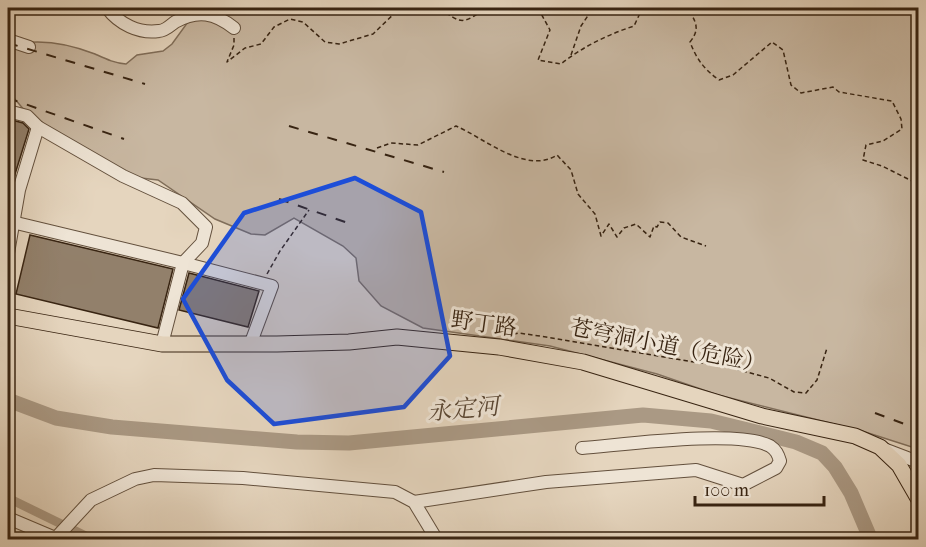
<svg xmlns="http://www.w3.org/2000/svg" width="926" height="547" font-family="'IM FELL French Canon','Noto Serif SC',serif">
	<rect width="100%" height="100%" fill="#e5d5be"/>
	<filter id="stains"><feTurbulence type="fractalNoise" baseFrequency=".00333" numOctaves="4"/><feColorMatrix values="0 0 0 0 .2 0 0 0 0 .09 0 0 0 0 .02 0 0 0 .5 -.17"/></filter>
	<radialGradient id="worn" r=".72"><stop offset=".6" stop-color="#630" stop-opacity="0"/><stop offset="1" stop-color="#630" stop-opacity=".3"/></radialGradient>
	<path fill="#c8b7a1" stroke="#806e5a" stroke-width="1.5" d="M193 8H918V449L862 431 718 395 657 374 550 346 423 328 381 306 359 281 356 258 343 246 294 218 265 235 251 234 215 219 158 180 132 177 55 134 25 111 8 91V46C36 38 67 43 95 54 106 59 114 63 126 64L137 55 163 51 172 44 188 22Z"/>
	<g fill="none" stroke-linecap="round" stroke-linejoin="round">
		<path stroke="#aa9984" stroke-width="9" d="M8 498 94 540"/>
		<path stroke="#aa9984" stroke-width="15" d="M8 400 56 418 112 427 297 442 349 443 643 415 711 421 796 442 822 453 835 467 851 493 871 540"/>
	</g>
	<g fill="#92806b" stroke="#382412" stroke-width="1.5">
		<path d="M8 119 23 123 29 129 11 187 8 186Z"/>
		<path d="M30 235 173 269 158 328 16 294Z"/>
		<path d="M189 273 259 291 248 327 179 310Z"/>
	</g>
	<g fill="none" stroke-linecap="round" stroke-linejoin="round">
		<defs>
			<g id="minor">
				<path d="M107 8C119 24 139 34 159 31 165 31 171 25 175 22 198 9 215 13 234 28"/>
				<path d="M8 40 29 47"/>
				<path d="M8 111 27 116 38 127 123 176 182 203 206 227 202 243 183 263 272 286 250 345"/>
				<path d="M8 221 183 263 162 344"/>
				<path d="M8 253 19 190 38 127"/>
				<path d="M884 449 918 462"/>
				<path d="M414 502 546 482 696 470 743 485 776 468 780 461C778 454 776 450 770 446 738 429 622 445 582 448"/>
				<path d="M8 518 60 540"/>
				<path d="M54 540 91 500 135 479 154 475 243 478 395 492 414 502 437 540"/>
			</g>
			<path id="major" d="M8 316 162 344H277L349 342 397 337 499 347 583 362 762 416 855 436 880 447 899 465 918 498"/>
		</defs>
		<use href="#minor" stroke="#63503d" stroke-width="14"/>
		<use href="#major" stroke="#382412" stroke-width="17"/>
		<g stroke="#382412" stroke-width="1.5" stroke-dasharray="4.5 3" stroke-linecap="butt">
			<path d="M440 8C463 26 463 23 487 8"/>
			<path d="M538 8 550 30 538 60 561 64C582 47 609 34 634 26L642 9 646 8"/>
			<path d="M658 8 691 14C698 25 698 32 690 42 697 60 704 69 719 80L733 75 772 42 783 50 791 85 801 93 833 87 839 92 892 101 901 119 902 129 883 141 866 145 863 160 882 166 918 184"/>
			<path d="M234 38V45L227 62 245 48 261 44 274 27 290 19 303 22 325 42 339 44 373 34 400 8"/>
			<path d="M571 55 581 26 593 8"/>
			<path d="M377 148 391 143 418 145 456 126C484 138 526 175 557 155L571 170 578 194 595 214 601 236 609 224 617 237 624 228 636 224 650 237 654 226 657 227 660 222 668 223 681 237 706 246"/>
			<path d="M267 274 280 251 309 210"/>
			<path d="M506 336 519 333 546 337 736 369 769 378 794 392 806 393 817 380 827 348"/>
		</g>
		<use href="#minor" stroke="#eee4d5" stroke-width="12"/>
		<use href="#major" stroke="#e5d5be" stroke-width="15"/>
		<g stroke="#382412" stroke-width="2" stroke-dasharray="10 10" stroke-linecap="butt">
			<path d="M8 43 145 84"/>
			<path d="M8 98 124 139"/>
			<path d="M289 126 444 172"/>
			<path d="M279 199 351 224"/>
			<path d="M875 413 918 429"/>
		</g>
	</g>
	<path fill="#1d4ed8" fill-opacity="0.2" stroke="#1d4ed8" stroke-width="4.5" stroke-linejoin="round" d="M355 178 421 212 450 356 404 407 274 424 227 380 183 299 244 213Z"/>
	<g text-anchor="middle" stroke-width="6" stroke-linejoin="round" paint-order="stroke">
		<g font-size="22" fill="#382412" stroke="#eee4d5">
			<text transform="translate(484 323) rotate(8)" y="8">野丁路</text>
			<text transform="translate(668 345) rotate(11)" y="8">苍穹洞小道（危险）</text>
		</g>
		<g font-size="24" font-style="italic" fill="#5a4734" stroke="#eee4d5">
			<text transform="translate(463 409) rotate(-5)" y="8">永定河</text>
		</g>
	</g>
	<rect width="926" height="547" fill="none" stroke="#e5d5be" stroke-width="30"/>
	<rect x="9" y="9" width="908" height="529" fill="none" stroke="#382412" stroke-width="3"/>
	<rect x="15" y="15" width="896" height="517" fill="none" stroke="#382412" stroke-width="1.5"/>
	<path d="M695 496v9h129v-9" fill="none" stroke="#382412" stroke-width="3"/>
	<text x="704" y="496" font-size="18" fill="#382412" stroke="#eee4d5" stroke-width="4.5" paint-order="stroke">100 m</text>
	<rect width="100%" height="100%" filter="url(#stains)"/>
	<rect width="100%" height="100%" fill="url(#worn)"/>
</svg>
